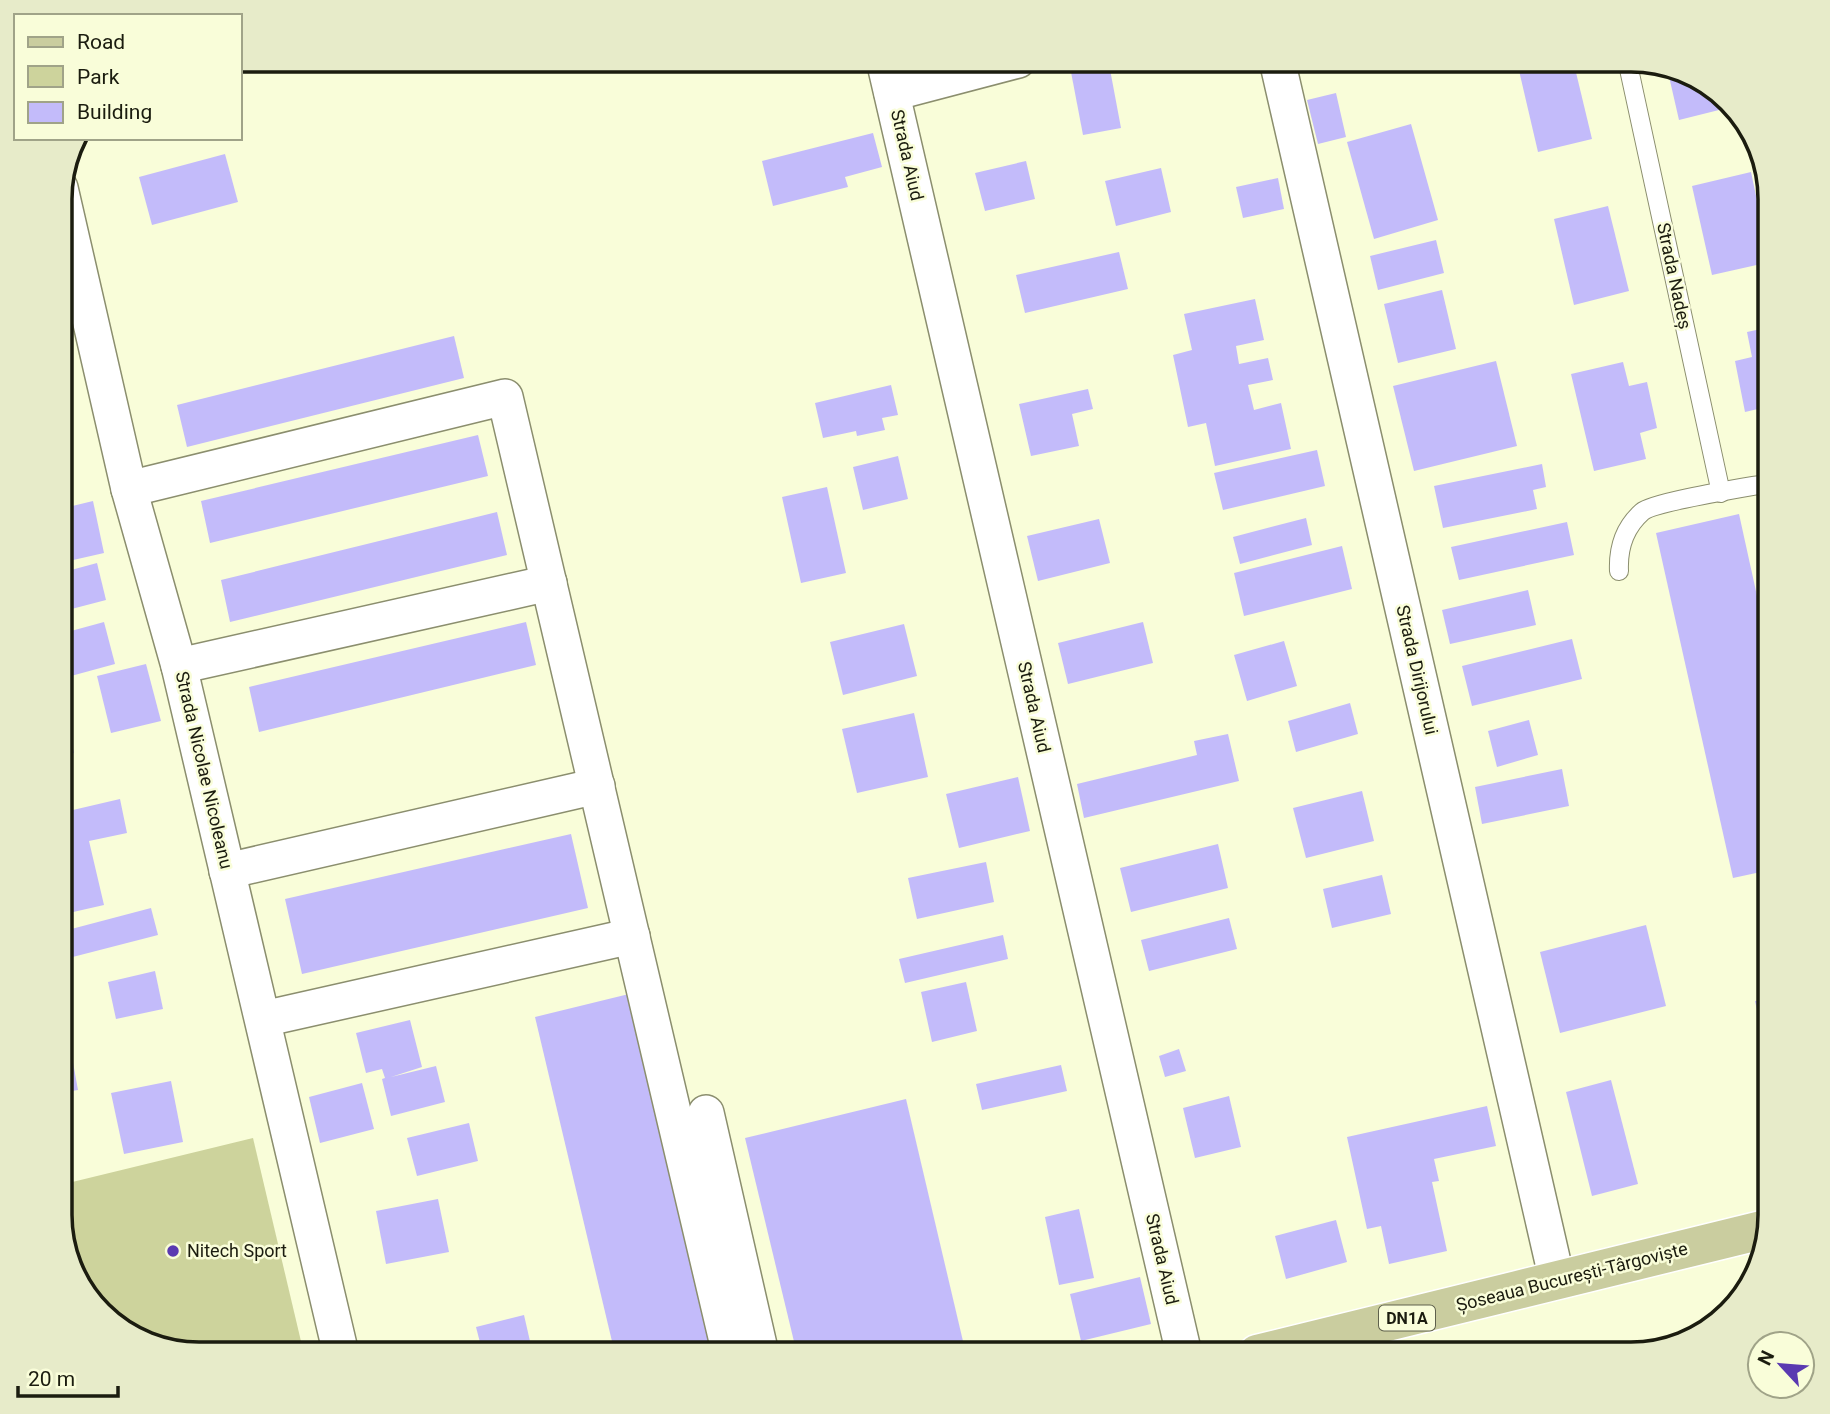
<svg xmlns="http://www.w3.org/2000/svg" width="1830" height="1414" font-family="Roboto,sans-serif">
	<rect width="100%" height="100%" fill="#f9fdd9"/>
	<path fill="#cdd39c" d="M253 1138 304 1354H198L114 1325 74 1277 60 1224V1185Z"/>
	<g fill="#c3bbfa">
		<path d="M1529 60H1573L1592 139 1538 152 1517 62Z"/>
		<path d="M1109 64 1121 128 1083 135 1071 72Z"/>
		<path d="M1668 72 1716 89 1731 107 1679 120Z"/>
		<path d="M1336 93 1346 137 1318 144 1307 100Z"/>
		<path d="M1411 124 1438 220 1374 239 1347 142Z"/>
		<path d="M873 133 882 167 845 177 848 187 773 206 762 161Z"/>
		<path d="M225 154 238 202 152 225 139 177Z"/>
		<path d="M1026 161 1035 199 985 211 975 173Z"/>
		<path d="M1161 168 1171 212 1116 226 1105 181Z"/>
		<path d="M1751 172 1770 262 1712 275 1692 186Z"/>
		<path d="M1278 178 1284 209 1243 218 1236 187Z"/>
		<path d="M1608 206 1629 291 1574 305 1554 219Z"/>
		<path d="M1436 240 1444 273 1378 290 1370 256Z"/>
		<path d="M1119 252 1128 289 1025 313 1016 275Z"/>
		<path d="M1442 290 1456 349 1398 363 1384 304Z"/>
		<path d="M1255 299 1264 340 1236 346 1239 364 1268 358 1273 380 1248 385 1254 410 1281 403 1291 449 1215 466 1206 423 1188 427 1173 355 1192 350 1184 314Z"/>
		<path d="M1770 327V432L1768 433 1762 408 1745 412 1735 361 1752 357 1747 332Z"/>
		<path d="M454 336 464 378 187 447 177 405Z"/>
		<path d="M1496 361 1517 446 1414 471 1393 386Z"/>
		<path d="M1623 362 1629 386 1647 382 1657 428 1640 433 1646 459 1594 471 1571 374Z"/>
		<path d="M891 385 898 415 882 418 885 430 857 436 856 431 823 438 815 403Z"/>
		<path d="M1088 389 1093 409 1072 414 1079 446 1031 456 1019 404Z"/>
		<path d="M478 435 488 476 210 543 201 501Z"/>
		<path d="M1317 450 1325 486 1223 510 1214 473Z"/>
		<path d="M898 456 908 499 863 510 853 467Z"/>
		<path d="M1542 464 1546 487 1533 490 1537 509 1443 528 1434 486Z"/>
		<path d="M827 487 846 573 801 583 782 497Z"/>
		<path d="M93 501 104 553 60 563V509Z"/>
		<path d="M497 512 507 555 230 622 221 580Z"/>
		<path d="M1739 514 1770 655V870L1733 878 1656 533Z"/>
		<path d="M1306 518 1312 545 1240 564 1233 537Z"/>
		<path d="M1099 519 1110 563 1038 581 1027 536Z"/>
		<path d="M1567 522 1574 555 1459 580 1451 547Z"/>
		<path d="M1342 546 1352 589 1244 616 1234 573Z"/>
		<path d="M97 563 106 600 60 612V573Z"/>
		<path d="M1528 590 1536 625 1450 644 1442 610Z"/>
		<path d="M104 622 115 664 60 679V634Z"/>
		<path d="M526 622 536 665 259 732 249 687Z"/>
		<path d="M1143 622 1153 663 1068 684 1058 643Z"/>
		<path d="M904 624 917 676 843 695 830 642Z"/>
		<path d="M1572 639 1582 679 1472 706 1462 666Z"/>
		<path d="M1284 641 1297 686 1247 701 1234 655Z"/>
		<path d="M146 664 161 721 111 733 97 676Z"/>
		<path d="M61 697 74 753 60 757V698Z"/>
		<path d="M1350 703 1358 734 1296 752 1288 721Z"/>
		<path d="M914 713 928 777 857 793 842 729Z"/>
		<path d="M1529 720 1538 755 1497 767 1488 731Z"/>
		<path d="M1228 734 1239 781 1084 818 1077 784 1197 755 1194 741Z"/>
		<path d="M1562 769 1569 806 1482 824 1475 787Z"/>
		<path d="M1018 777 1030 831 959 848 946 794Z"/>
		<path d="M1362 791 1374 841 1306 858 1293 808Z"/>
		<path d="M120 799 127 833 89 841 104 905 60 915V813Z"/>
		<path d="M571 834 588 908 302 974 285 899Z"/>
		<path d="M1218 844 1228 888 1131 912 1120 868Z"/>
		<path d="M986 862 994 902 917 919 908 878Z"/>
		<path d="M1382 875 1391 914 1332 928 1323 889Z"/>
		<path d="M151 908 158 935 61 960 60 932Z"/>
		<path d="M1229 918 1237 949 1149 971 1141 940Z"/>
		<path d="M1646 925 1666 1006 1560 1033 1540 952Z"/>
		<path d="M1003 935 1008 959 905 983 899 959Z"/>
		<path d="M155 971 163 1009 116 1019 108 982Z"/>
		<path d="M966 982 977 1031 932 1042 921 992Z"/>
		<path d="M633 993 719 1354H615L535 1017Z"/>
		<path d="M1770 998V1063H1769L1755 1001Z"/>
		<path d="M410 1020 422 1067 391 1077 436 1066 445 1102 391 1116 382 1079 385 1078 382 1069 366 1073 356 1033Z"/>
		<path d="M70 1046 78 1090 60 1093V1048Z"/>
		<path d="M1179 1049 1186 1071 1165 1077 1159 1056Z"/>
		<path d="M1061 1065 1067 1091 982 1110 976 1084Z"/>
		<path d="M1611 1080 1638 1184 1592 1196 1566 1092Z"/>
		<path d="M171 1081 183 1142 124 1154 111 1093Z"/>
		<path d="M362 1083 374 1129 320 1143 309 1097Z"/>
		<path d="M1229 1096 1241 1147 1195 1158 1183 1108Z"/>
		<path d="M906 1099 966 1354H797L745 1138Z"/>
		<path d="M1487 1106 1496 1146 1434 1159 1439 1181 1432 1182 1447 1251 1389 1264 1381 1226 1367 1229 1347 1137Z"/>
		<path d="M60 1112 69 1147 60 1149Z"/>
		<path d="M469 1123 478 1161 417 1176 407 1138Z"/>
		<path d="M438 1199 449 1252 386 1264 376 1211Z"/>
		<path d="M1079 1209 1094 1278 1059 1285 1045 1217Z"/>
		<path d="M1336 1220 1347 1262 1286 1279 1275 1236Z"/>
		<path d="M1140 1277 1151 1324 1081 1341 1070 1294Z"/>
		<path d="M524 1315 532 1350 513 1354H483L476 1327Z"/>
	</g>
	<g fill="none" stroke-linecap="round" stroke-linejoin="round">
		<defs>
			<g id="lane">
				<path d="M1627 60 1721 493"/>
				<path d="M1619 571C1618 549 1624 528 1642 512 1653 502 1749 487 1770 483"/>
			</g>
			<g id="street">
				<path d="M884 60 1184 1354"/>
				<path d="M1277 60 1557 1280"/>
				<path d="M892 93 1018 60"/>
				<path d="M60 188 129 489 179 666 341 1354"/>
				<path d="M129 489 505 397 730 1354"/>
				<path d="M179 666 549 583"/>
				<path d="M227 871 597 786"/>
				<path d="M263 1019 632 936"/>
				<path d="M706 1113 761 1354"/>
			</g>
			<path id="primary" d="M1257 1354 1766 1229"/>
		</defs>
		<use href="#lane" stroke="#8b8e6e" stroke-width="20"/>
		<use href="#street" stroke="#8b8e6e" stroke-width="38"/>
		<use href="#primary" stroke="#fff" stroke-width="41"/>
		<use href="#lane" stroke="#fff" stroke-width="18"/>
		<use href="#street" stroke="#fff" stroke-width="35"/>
		<use href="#primary" stroke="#cacd9f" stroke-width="38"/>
	</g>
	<circle fill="#5a39b1" stroke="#f9fdd9" stroke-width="2.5" cx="173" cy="1251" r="7"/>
	<g text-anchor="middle" stroke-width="5" stroke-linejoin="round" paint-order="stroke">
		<rect fill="#f9fdd9" stroke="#5e604c" stroke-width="2" x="1379" y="1305.5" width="56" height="25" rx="5"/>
		<g font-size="16" font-weight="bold" fill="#1b1c0f">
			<text x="1407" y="1324">DN1A</text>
		</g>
		<g font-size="18" fill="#1b1c0f" stroke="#f9fdd9">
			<text transform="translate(907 155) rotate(77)" y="6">Strada Aiud</text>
			<text transform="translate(1674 276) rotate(78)" y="6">Strada Nadeș</text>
			<text transform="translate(1417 670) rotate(77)" y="6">Strada Dirijorului</text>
			<text transform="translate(1034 707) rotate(77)" y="6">Strada Aiud</text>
			<text transform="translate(204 770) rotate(77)" y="6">Strada Nicolae Nicoleanu</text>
			<text transform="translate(1162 1259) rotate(77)" y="6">Strada Aiud</text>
			<text transform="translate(1572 1277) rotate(-14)" y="6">Șoseaua București-Târgoviște</text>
		</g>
		<g font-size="18" fill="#1b1c0f" stroke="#f9fdd9" text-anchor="start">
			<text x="187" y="1257">Nitech Sport</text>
		</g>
	</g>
	<path d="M0 0H1830V1414H0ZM199 72H1631A127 127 0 0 1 1758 199V1215A127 127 0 0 1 1631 1342H199A127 127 0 0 1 72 1215V199A127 127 0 0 1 199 72Z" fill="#e7ebc9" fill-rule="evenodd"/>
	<path fill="none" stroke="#1b1c0f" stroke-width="3.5" d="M199 72H1631A127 127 0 0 1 1758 199V1215A127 127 0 0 1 1631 1342H199A127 127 0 0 1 72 1215V199A127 127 0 0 1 199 72Z"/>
	<rect x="14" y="14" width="228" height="126" fill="#f9fdd9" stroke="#a0a388" stroke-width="2"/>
	<rect x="28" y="37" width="35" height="10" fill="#cacd9f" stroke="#a0a388" stroke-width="2"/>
	<text x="77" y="49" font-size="21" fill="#1b1c0f">Road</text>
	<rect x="28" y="66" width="35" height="21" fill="#cdd39c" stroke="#a0a388" stroke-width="2"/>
	<text x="77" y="84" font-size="21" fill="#1b1c0f">Park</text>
	<rect x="28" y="102" width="35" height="21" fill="#c3bbfa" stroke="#a0a388" stroke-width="2"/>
	<text x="77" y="119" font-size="21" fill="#1b1c0f">Building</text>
	<g transform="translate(1781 1365) rotate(296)"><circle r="33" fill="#f9fdd9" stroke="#a0a388" stroke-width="2"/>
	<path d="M0-5L12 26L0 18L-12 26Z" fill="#5a39b1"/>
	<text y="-10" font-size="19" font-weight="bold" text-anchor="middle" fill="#1b1c0f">N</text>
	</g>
	<path d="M18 1386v10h100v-10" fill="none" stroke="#1b1c0f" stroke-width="3.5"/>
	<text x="28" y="1386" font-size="21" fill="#1b1c0f" stroke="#f9fdd9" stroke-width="5" paint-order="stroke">20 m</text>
</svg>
